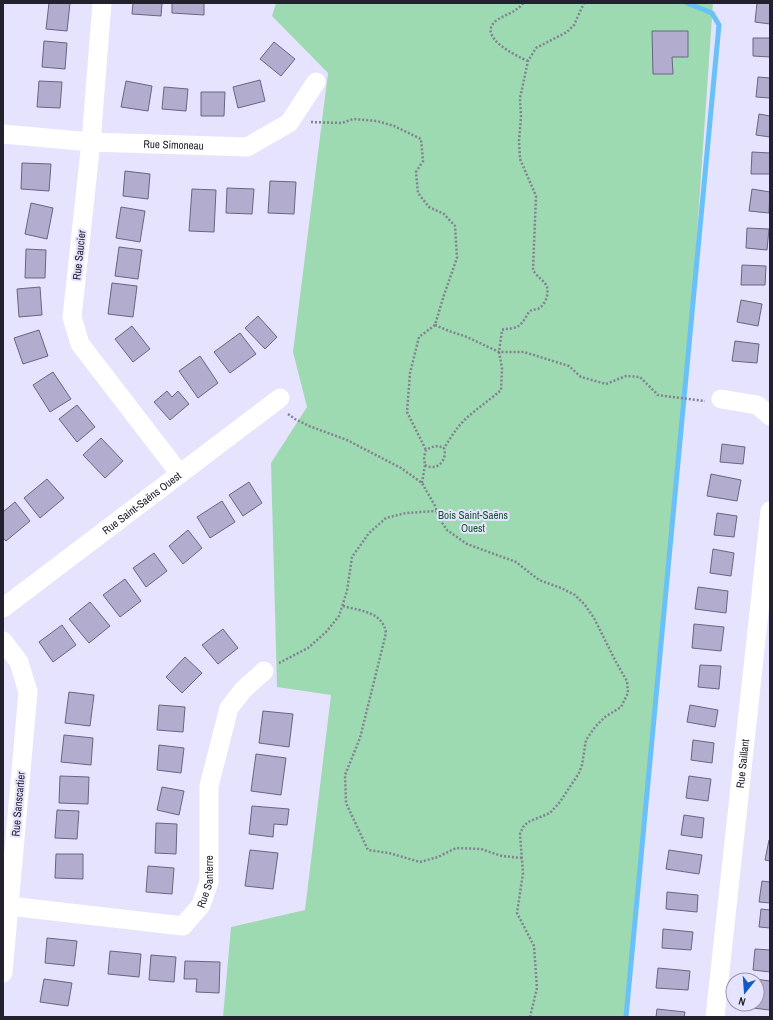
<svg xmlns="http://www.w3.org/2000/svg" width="773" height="1020" font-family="'Archivo Narrow',sans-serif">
	<rect width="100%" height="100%" fill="#e6e3fe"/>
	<path fill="#9edab1" d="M276 3H713L687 378 625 1017H223L231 927 305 910 331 695 277 687 271 463 307 407 293 352 328 73 272 16Z"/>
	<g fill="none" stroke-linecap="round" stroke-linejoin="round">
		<path stroke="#6ac1f9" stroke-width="5" d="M626 1017 719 25 712 13 687 3"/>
	</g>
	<g fill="#b2adce" stroke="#686481">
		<path d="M49 3H70L67 31 46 29Z"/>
		<path d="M133 3H162L161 16 132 14Z"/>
		<path d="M172 3H204V15L172 13Z"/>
		<path d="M757 3H770V24L755 22Z"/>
		<path d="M652 31H688V57H672L673 74H653Z"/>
		<path d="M753 38H770V57L753 56Z"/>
		<path d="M44 41 67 43 65 69 42 67Z"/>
		<path d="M274 42 295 59 281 76 260 59Z"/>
		<path d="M758 77 770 78V98L756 97Z"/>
		<path d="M260 80 265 101 238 108 233 87Z"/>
		<path d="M39 81 62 82 60 108 37 107Z"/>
		<path d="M126 81 152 86 148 111 121 107Z"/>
		<path d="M164 87 188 89 186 111 162 109Z"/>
		<path d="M201 92H225L224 116H201Z"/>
		<path d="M759 114 770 116V137L756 135Z"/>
		<path d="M752 152 770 153V174H751Z"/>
		<path d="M22 163 51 164 49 191 21 189Z"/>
		<path d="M125 171 150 174 148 199 123 196Z"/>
		<path d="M270 181 296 182 294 214 268 213Z"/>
		<path d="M227 188 254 189 252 214 226 213Z"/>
		<path d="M192 189 216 190 214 232 189 231Z"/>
		<path d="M752 189 770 192 769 213 749 211Z"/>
		<path d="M31 203 53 208 47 239 25 234Z"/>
		<path d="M121 207 145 211 140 242 116 238Z"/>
		<path d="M747 228 769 229 767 250 746 248Z"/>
		<path d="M119 247 142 250 138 279 115 276Z"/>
		<path d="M26 249 46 250 45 278H25Z"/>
		<path d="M742 265 766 266 765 285H741Z"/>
		<path d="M112 283 137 286 133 317 108 314Z"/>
		<path d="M40 287 42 315 19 317 17 289Z"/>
		<path d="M741 300 762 304 758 326 737 322Z"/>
		<path d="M258 316 277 337 265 349 245 328Z"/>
		<path d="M132 326 150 349 133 362 115 339Z"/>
		<path d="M39 330 48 356 23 364 14 338Z"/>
		<path d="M240 333 256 354 230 373 214 352Z"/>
		<path d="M735 341 759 344 757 363 732 361Z"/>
		<path d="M200 356 218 383 198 398 179 371Z"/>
		<path d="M53 372 71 399 50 412 33 385Z"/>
		<path d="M167 391 172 397 178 391 189 404 170 420 154 402Z"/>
		<path d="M77 405 95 427 77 442 59 419Z"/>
		<path d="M101 438 123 461 105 478 83 455Z"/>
		<path d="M722 444 745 447 743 464 720 462Z"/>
		<path d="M711 474 741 480 737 501 707 496Z"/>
		<path d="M47 479 64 498 40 518 24 498Z"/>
		<path d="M249 482 262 503 243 516 229 495Z"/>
		<path d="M222 501 235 522 210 538 197 517Z"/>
		<path d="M15 502 30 521 6 541 3 538V512Z"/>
		<path d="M717 513 737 516 734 537 714 535Z"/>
		<path d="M188 530 202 548 183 564 169 546Z"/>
		<path d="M713 549 734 553 731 576 710 573Z"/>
		<path d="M154 553 167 571 146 587 133 568Z"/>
		<path d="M125 579 141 601 120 617 103 595Z"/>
		<path d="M698 587 728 591 726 613 695 609Z"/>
		<path d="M90 602 110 626 89 643 69 619Z"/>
		<path d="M694 624 724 627 721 651 692 648Z"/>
		<path d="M62 625 76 645 53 662 39 642Z"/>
		<path d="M223 629 238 648 218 664 202 645Z"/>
		<path d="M185 657 202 673 182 693 166 677Z"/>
		<path d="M700 665 721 666 719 689 698 687Z"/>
		<path d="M69 692 94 695 90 726 65 723Z"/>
		<path d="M159 705 185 707 183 732 157 730Z"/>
		<path d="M690 705 718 710 715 727 687 722Z"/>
		<path d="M263 711 293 714 289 747 259 743Z"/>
		<path d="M64 735 93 738 91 765 61 762Z"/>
		<path d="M693 740 714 743 712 763 691 760Z"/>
		<path d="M159 745 184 748 181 773 157 770Z"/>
		<path d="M256 754 286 758 281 795 251 791Z"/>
		<path d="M60 776 89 777 88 804 59 803Z"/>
		<path d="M689 776 711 779 708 801 686 798Z"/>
		<path d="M162 787 184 791 179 815 157 810Z"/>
		<path d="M252 806 289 809 287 825 274 824 273 837 249 834Z"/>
		<path d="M57 810 79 811 77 839 55 838Z"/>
		<path d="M684 815 704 818 702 838 681 835Z"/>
		<path d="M156 823 177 824 176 854 155 853Z"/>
		<path d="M769 840H770V861L765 860Z"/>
		<path d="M250 850 278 853 273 889 245 886Z"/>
		<path d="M669 850 702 855 699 874 666 869Z"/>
		<path d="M56 854H83V879L55 878Z"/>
		<path d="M148 866 174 868 172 894 146 892Z"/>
		<path d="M762 881 770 882V903L759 902Z"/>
		<path d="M667 892 698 895 697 912 666 909Z"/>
		<path d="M761 909 770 910V928L759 927Z"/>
		<path d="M663 929 693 932 691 950 662 948Z"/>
		<path d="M47 938 77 941 74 966 45 963Z"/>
		<path d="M755 949 770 950V972L753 970Z"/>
		<path d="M110 951 141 954 139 977 108 974Z"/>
		<path d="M151 955 176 957 174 982 149 980Z"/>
		<path d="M185 961 220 962 219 993 196 992 197 979H184Z"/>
		<path d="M658 968 690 971 688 990 656 988Z"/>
		<path d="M44 979 72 983 68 1006 40 1002Z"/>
		<path d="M755 979 770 981V1010L752 1008V1004H757V980Z"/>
		<path d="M657 1009 685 1012 684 1017H656Z"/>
	</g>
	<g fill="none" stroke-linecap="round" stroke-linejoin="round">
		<g stroke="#838094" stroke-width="2.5" stroke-dasharray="2 2" stroke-linecap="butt">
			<path d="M523 3C517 12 506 14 497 20 475 36 516 56 528 61"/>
			<path d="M311 122 342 123 353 119 377 121 394 126 421 139 423 161 416 172 418 193 429 207 444 214 455 226 457 258 444 295 435 325 419 337 410 373 407 412 426 450"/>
			<path d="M435 325 449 331 467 337 499 352H524L569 366 581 377 606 384 626 376 640 377 658 395 705 401"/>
			<path d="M288 414 295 419 309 426 347 440 401 468 422 483 435 506 440 520 447 530 454 535 467 544 516 562 539 580 561 588 575 595 585 605 594 618 616 662 627 681 628 693 621 707 605 717 595 727 586 740 582 765 579 773 560 802 550 813 528 822 523 827 520 834 523 873 517 913 534 946 537 988 530 1017"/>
			<path d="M425 465C427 466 429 467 431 467 441 468 447 457 444 448 448 442 452 435 456 430 467 414 487 403 501 390L502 368 499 352 502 330C507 328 510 329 514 328 522 326 525 318 529 312 532 309 535 310 538 309 545 305 549 295 547 287 545 281 537 277 533 270L536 196 520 159 519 141 521 117 520 98 528 61 536 48 567 32 574 25 584 3"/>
			<path d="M422 483 425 465 424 457 426 450C433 446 437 445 444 448"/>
			<path d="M343 606C361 611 383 612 386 633L360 738 345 775 346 803 368 850 389 853 420 862 438 857 456 848 481 849 502 856 522 858"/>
			<path d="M279 663 308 648 326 632 339 616 347 591 352 557 369 533 386 518 406 513 436 511"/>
		</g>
		<g stroke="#fff" stroke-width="19">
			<path d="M102 3 91 142 72 317 80 344 180 474"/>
			<path id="s1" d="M3 134 91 142 247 147 289 123 316 82"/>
			<path d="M721 399 757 405 770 416"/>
			<path id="s2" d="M3 608 280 398"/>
			<path d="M3 641 19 662 28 692 3 973"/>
			<path id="s3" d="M9 906 183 926 201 905 209 882V786L229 708 243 690 264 671"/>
			<path id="s4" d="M715 1017 770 511"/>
		</g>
	</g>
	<g text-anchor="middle" stroke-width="4" stroke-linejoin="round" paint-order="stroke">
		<g font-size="11" fill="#23212d" stroke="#e6e3fe">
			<text dy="4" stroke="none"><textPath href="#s1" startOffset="171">Rue Simoneau</textPath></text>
			<text transform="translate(79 255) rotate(-84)" y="4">Rue Saucier</text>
			<text dy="4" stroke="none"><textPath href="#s2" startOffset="174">Rue Saint-Saëns Ouest</textPath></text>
			<text dy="4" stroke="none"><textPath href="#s4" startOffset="255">Rue Saillant</textPath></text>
			<text transform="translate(18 804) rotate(-85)" y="4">Rue Sanscartier</text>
			<text dy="4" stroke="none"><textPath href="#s3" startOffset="227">Rue Santerre</textPath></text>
		</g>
		<g font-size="11" fill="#135430" stroke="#e6e3fe">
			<text x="473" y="519">Bois Saint-Saëns<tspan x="473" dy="13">Ouest</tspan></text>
		</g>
	</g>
	<rect width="773" height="1020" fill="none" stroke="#23212d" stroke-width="8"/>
	<g transform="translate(745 992) rotate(197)"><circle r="19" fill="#e6e3fe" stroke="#9895aa"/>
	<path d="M0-3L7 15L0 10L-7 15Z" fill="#0d5bc5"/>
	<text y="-6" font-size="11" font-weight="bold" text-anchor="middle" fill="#23212d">N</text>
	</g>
</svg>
